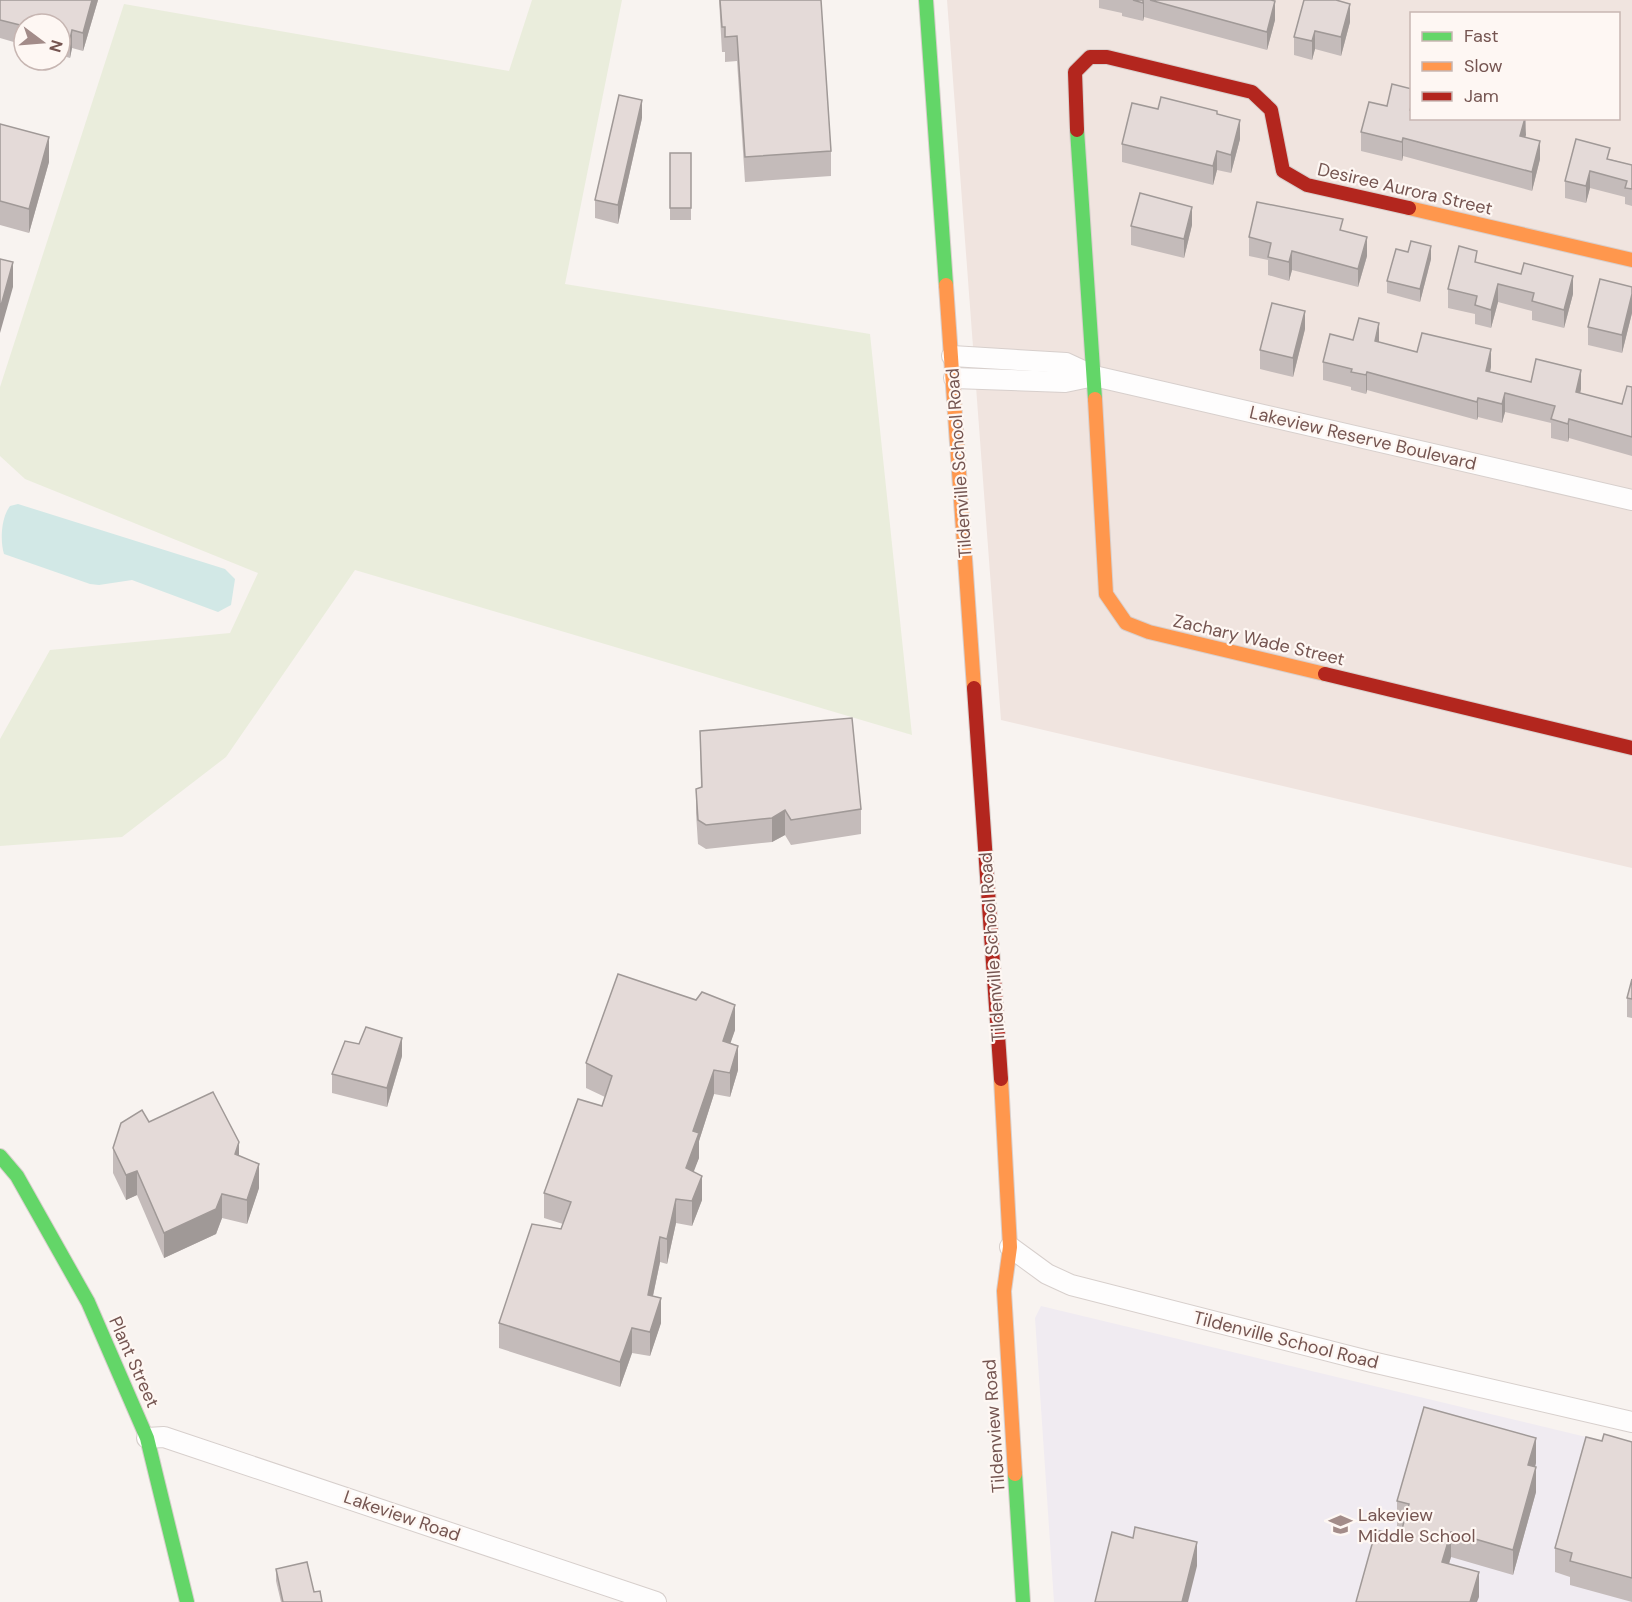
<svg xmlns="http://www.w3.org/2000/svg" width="1632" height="1602" font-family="'DM Sans',sans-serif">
	<rect width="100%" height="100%" fill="#f8f3f0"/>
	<path fill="#f0e4df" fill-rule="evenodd" d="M947 0H1632V868L1001 720ZM1412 14H1618V118H1412Z"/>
	<path fill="#f0ebf1" d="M1041 1306 1632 1448V1602H1054L1035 1318Z"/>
	<path fill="#eaeddc" d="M532 0H622L565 284 870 334 912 735 355 570 226 757 122 837 0 846V739L50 650 230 633 258 573 25 479 0 456V387L124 4 509 71Z"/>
	<path fill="#d2e8e6" d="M18 504 225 569 235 579 231 605 218 612 132 580 99 585 90 584 4 554C0 541 1 518 10 506Z"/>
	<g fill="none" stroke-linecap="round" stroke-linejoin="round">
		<defs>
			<g id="street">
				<path d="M952 356 1066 363 1094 376 1632 500"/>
				<path d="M954 378 1065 382 1094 376"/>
				<path d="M1010 1247 1047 1274 1071 1285 1372 1362 1632 1422"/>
				<path d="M147 1438 164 1437 656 1602"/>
			</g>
			<g id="fast">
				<path d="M926 0 946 285"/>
				<path d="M1077 130 1095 399"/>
				<path d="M0 1156 17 1176 88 1302 147 1438 187 1602"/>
				<path d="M1015 1474 1023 1602"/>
			</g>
			<g id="slow">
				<path d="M1409 208 1632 260"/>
				<path d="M946 285 974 688"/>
				<path d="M1095 399 1106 594 1126 623 1149 632 1325 674"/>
				<path d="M1001 1079 1010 1247 1004 1291 1015 1474"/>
			</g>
			<g id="jam">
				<path d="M1077 130 1075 72 1090 57H1107L1252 92 1271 110 1283 171 1307 185 1409 208"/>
				<path d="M1325 674 1632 748"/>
				<path d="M974 688 1001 1079"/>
			</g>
		</defs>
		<use href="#street" stroke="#d7cfcc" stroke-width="22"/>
		<use href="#fast" stroke="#d8cfcc" stroke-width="16"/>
		<use href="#slow" stroke="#d8cfcc" stroke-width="16"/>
		<use href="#jam" stroke="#d8cfcc" stroke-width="16"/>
		<use href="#street" stroke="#fefdfd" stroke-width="20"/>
		<use href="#fast" stroke="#63d668" stroke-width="14"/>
		<use href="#slow" stroke="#ff974d" stroke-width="14"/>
		<use href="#jam" stroke="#b3261e" stroke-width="14"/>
	</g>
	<g fill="#c4bbba">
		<path d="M0 0H98L83 51 72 48 70 58 60 55V24H24V45L0 38Z"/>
		<path d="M719 0H821L831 151V176L745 182 737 61 725 62V52H722Z"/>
		<path d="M1099 0H1271L1275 20 1267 50 1144 17 1143 21 1122 16V13L1099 8Z"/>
		<path d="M1304 0 1350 22 1341 56 1315 49 1312 60 1294 55V37Z"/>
		<path d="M1158 109 1217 114 1240 139 1231 173 1217 170 1213 185 1122 162V144Z"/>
		<path d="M642 118 618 224 595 218V200Z"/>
		<path d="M1412 118H1526L1525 137 1540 159 1532 191 1403 156 1402 161 1361 151V132Z"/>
		<path d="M0 124 49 162 29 233 0 225Z"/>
		<rect x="670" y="153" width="21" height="67"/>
		<path d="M1610 159 1632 165V206L1625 204V197L1590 188 1586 203 1565 198V181Z"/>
		<path d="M1192 225 1184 258 1131 245V226Z"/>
		<path d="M1343 231 1367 256 1358 287 1292 270 1289 281 1268 275V260L1249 256V237Z"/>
		<path d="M1431 259 1420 302 1387 293V281Z"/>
		<path d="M1477 263 1573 294 1564 328 1532 320V311L1498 302 1491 328 1475 324V314L1448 308V289Z"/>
		<path d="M1632 287V313L1622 353 1588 345V327Z"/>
		<path d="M1305 329 1293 377 1260 369V350Z"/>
		<path d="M1353 340 1379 342 1417 352 1491 367 1490 372 1531 382 1581 389 1580 393 1622 404 1632 387V456L1569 438 1568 442 1551 438V423L1505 412 1502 423 1478 417 1477 420 1367 390 1366 394 1351 390V387L1323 380V362Z"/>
		<path d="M700 731 861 809V834L791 845 785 835 772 842 706 849 698 844 696 813V789L701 787Z"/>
		<path d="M1632 979V1018L1627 1017V998Z"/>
		<path d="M735 1030 730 1043 738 1070 730 1097 714 1094 699 1141V1158L693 1171 702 1200 692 1226 676 1223 667 1264 660 1262 653 1296 661 1323 650 1356 632 1353 620 1387 499 1348V1323L561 1229 563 1224 544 1218V1193L602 1106 605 1097 586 1088V1063Z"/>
		<path d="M402 1056 387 1107 332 1093V1074Z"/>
		<path d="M149 1122 239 1156 259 1188 247 1224 222 1218 216 1234 164 1258 137 1195 126 1200 113 1173V1148Z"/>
		<path d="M1602 1441 1632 1442V1602L1570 1585V1577L1555 1572V1548Z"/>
		<path d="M1536 1463 1535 1467 1536 1492 1513 1575 1451 1557 1449 1564 1479 1597 1400 1536 1402 1527 1397 1526V1501Z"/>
		<path d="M276 1569 314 1592 322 1602H281L276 1581Z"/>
	</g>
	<g fill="#a09997">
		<path d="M92 0H98L83 51V33Z"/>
		<path d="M1144 0V17L1143 21V3Z"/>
		<path d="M1275 1V20L1267 50V32Z"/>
		<path d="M1350 4V22L1341 56V37Z"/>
		<path d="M72 30V48L70 58V39Z"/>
		<path d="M1315 31V49L1312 60V41Z"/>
		<path d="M642 100V118L618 224V205Z"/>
		<path d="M1525 118 1526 135 1520 154V136Z"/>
		<path d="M1240 120V139L1231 173V155Z"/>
		<path d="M49 137V162L29 233V209Z"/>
		<path d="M1403 138V156L1402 161V142Z"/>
		<path d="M1540 141V159L1532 191V172Z"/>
		<path d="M1217 151V170L1213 185V166Z"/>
		<path d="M1590 171V188L1586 203V186Z"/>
		<path d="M1192 207V225L1184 258V239Z"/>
		<path d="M1367 237V256L1358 287V269Z"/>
		<path d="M1431 246V259L1420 302V289Z"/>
		<path d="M1292 251V270L1289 281V262Z"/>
		<path d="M13 262V287L0 333V309Z"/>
		<path d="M1573 276V294L1564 328V310Z"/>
		<path d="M1498 284V302L1491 328V310Z"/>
		<path d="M1632 294V313L1622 353V335Z"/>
		<path d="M1305 311V329L1293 377V358Z"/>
		<path d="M1379 323V342L1375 359V341Z"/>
		<path d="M1491 349V367L1486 389V371Z"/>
		<path d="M1581 370V389L1576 411V392Z"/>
		<path d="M1367 372V390L1366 394V375Z"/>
		<path d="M1505 393V412L1502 423V404Z"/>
		<path d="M1478 398V417L1477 420V402Z"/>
		<path d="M1569 419V438L1568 442V424Z"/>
		<path d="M785 810V835L772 842V818Z"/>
		<path d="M735 1005V1030L723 1065V1041Z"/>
		<path d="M402 1038V1056L387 1107V1088Z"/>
		<path d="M738 1046V1070L730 1097V1073Z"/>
		<path d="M714 1070V1094L699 1141V1158L686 1192V1168L693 1131Z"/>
		<path d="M239 1142V1167L235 1154Z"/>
		<path d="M259 1164V1188L247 1224V1200Z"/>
		<path d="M137 1171V1195L126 1200V1175Z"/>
		<path d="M702 1176V1200L692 1226V1201Z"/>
		<path d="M222 1194V1218L216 1234 164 1258V1233Z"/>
		<path d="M676 1199V1223L667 1264V1239Z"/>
		<path d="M660 1237V1262L648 1319V1295Z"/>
		<path d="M661 1298V1323L650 1356V1332Z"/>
		<path d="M632 1328V1353L620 1387V1362Z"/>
		<path d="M1536 1438V1463L1528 1490V1465Z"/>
		<path d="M1536 1467V1492L1513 1575V1550Z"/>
		<path d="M1451 1532V1557L1442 1586V1562Z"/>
		<path d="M1197 1542V1566L1188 1602H1182Z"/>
		<path d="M1479 1572V1597L1477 1602H1470Z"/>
	</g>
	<g fill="#e4dad8" stroke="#a09997" stroke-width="1.5">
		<path d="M0 0H92L83 33 72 30 70 39 60 37V24H24V26L0 20Z"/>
		<path d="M720 0H821L831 151 745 157 737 36 725 37V27H722Z"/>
		<path d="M1133 0H1143V3Z"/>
		<path d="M1150 0H1271L1275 1 1267 32Z"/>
		<path d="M1304 0H1336L1350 4 1341 37 1315 31 1312 41 1294 37Z"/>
		<path d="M1392 84 1412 89V104L1410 110H1412V118H1525L1520 136 1540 141 1532 172 1403 138 1402 142 1361 132 1369 102 1387 106Z"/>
		<path d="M619 95 642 100 618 205 595 200Z"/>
		<path d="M1161 97 1217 111V114L1240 120 1231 155 1217 151 1213 166 1122 144 1132 103 1158 109Z"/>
		<path d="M0 124 49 137 29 209 0 201Z"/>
		<path d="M1576 139 1610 148 1607 159 1632 165V189L1625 188 1627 181 1590 171 1586 186 1565 181Z"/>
		<rect x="670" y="153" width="21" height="55"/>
		<path d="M1140 193 1192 207 1184 239 1131 226Z"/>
		<path d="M1257 202 1343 219 1340 230 1367 237 1358 269 1292 251 1289 262 1268 257 1271 243 1249 237Z"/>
		<path d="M1411 241 1431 246 1420 289 1387 281 1396 249 1408 252Z"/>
		<path d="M1459 246 1477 251 1475 262 1521 274 1524 263 1573 276 1564 310 1532 301 1534 293 1498 284 1491 310 1475 305 1477 296 1448 289Z"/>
		<path d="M0 259 13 262 0 309Z"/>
		<path d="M1600 279 1632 287V294L1622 335 1588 327Z"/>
		<path d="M1272 303 1305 311 1293 358 1260 350Z"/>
		<path d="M1359 318 1379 323 1375 341 1417 352 1422 333 1491 349 1486 371 1531 382 1536 359 1581 370 1576 392 1622 404 1627 386 1632 387V437L1569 419 1568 424 1551 419 1555 406 1505 393 1502 404 1478 398 1477 402 1367 372 1366 375 1351 372 1352 369 1323 362 1330 334 1353 340Z"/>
		<path d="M852 718 861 809 791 820 785 810 772 818 706 825 698 820 696 789 702 787 700 731Z"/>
		<path d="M618 974 696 1000 702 992 735 1005 723 1041 738 1046 730 1073 714 1070 693 1131 699 1133 686 1168 702 1176 692 1201 676 1199 667 1239 660 1237 648 1295 661 1298 650 1332 632 1328 620 1362 499 1323 532 1224 561 1229 571 1202 544 1193 578 1099 602 1106 612 1076 586 1063Z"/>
		<path d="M1632 979V999L1627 998Z"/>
		<path d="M366 1027 402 1038 387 1088 332 1074 345 1041 359 1044Z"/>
		<path d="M213 1092 239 1142 235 1154 259 1164 247 1200 222 1194 216 1209 164 1233 137 1171 126 1175 113 1148 121 1123 142 1110 149 1122Z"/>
		<path d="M1424 1407 1536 1438 1528 1465 1536 1467 1513 1550 1451 1532 1442 1562 1479 1572 1470 1602H1356L1376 1530 1400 1536 1409 1504 1397 1501Z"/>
		<path d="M1604 1434 1632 1442V1578L1570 1561 1572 1553 1555 1548 1586 1437 1602 1441Z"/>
		<path d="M1135 1527 1197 1542 1182 1602H1095L1112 1532 1133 1538Z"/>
		<path d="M307 1562 314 1592 320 1591 322 1602H283L276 1569Z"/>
	</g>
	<defs>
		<symbol id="school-bare" viewBox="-9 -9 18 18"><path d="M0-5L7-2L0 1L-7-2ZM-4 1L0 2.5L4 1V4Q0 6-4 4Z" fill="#a38c89" stroke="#fef7f3" stroke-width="2.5" paint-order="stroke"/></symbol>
	</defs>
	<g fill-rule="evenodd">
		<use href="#school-bare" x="1324" y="1508" width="33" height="33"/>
	</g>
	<g text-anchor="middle" stroke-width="4.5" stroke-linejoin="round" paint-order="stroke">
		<g font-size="18" fill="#755551" stroke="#fef7f3">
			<text transform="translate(1405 189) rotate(13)" y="6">Desiree Aurora Street</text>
			<text transform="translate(1363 438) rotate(13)" y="6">Lakeview Reserve Boulevard</text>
			<text transform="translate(959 463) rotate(-94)" y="6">Tildenville School Road</text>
			<text transform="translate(1259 640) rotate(13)" y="6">Zachary Wade Street</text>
			<text transform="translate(992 947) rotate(-94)" y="6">Tildenville School Road</text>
			<text transform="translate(1286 1340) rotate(14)" y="6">Tildenville School Road</text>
			<text transform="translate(134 1362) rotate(66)" y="6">Plant Street</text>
			<text transform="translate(994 1426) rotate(-94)" y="6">Tildenview Road</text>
			<text transform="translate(402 1516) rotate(19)" y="6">Lakeview Road</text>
		</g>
		<g font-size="18" fill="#755551" stroke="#fef7f3" text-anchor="start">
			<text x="1358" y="1521">Lakeview<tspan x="1358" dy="21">Middle School</tspan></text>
		</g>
	</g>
	<rect x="1410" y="12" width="210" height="108" fill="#fef7f3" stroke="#c7b6b2" stroke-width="1.5"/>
	<rect x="1422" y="32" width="30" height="9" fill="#63d668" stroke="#c7b6b2" stroke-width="1.5"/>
	<text x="1464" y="42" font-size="18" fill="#755551">Fast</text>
	<rect x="1422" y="62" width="30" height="9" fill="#ff974d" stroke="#c7b6b2" stroke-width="1.5"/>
	<text x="1464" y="72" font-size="18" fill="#755551">Slow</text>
	<rect x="1422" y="92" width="30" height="9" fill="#b3261e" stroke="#c7b6b2" stroke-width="1.5"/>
	<text x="1464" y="102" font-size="18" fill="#755551">Jam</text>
	<g transform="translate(42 42) rotate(106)"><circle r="28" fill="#fef7f3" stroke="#c7b6b2" stroke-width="1.5"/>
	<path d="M0-4.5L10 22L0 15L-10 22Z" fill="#a38c89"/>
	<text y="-9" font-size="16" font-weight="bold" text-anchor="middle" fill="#755551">N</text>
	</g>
</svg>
